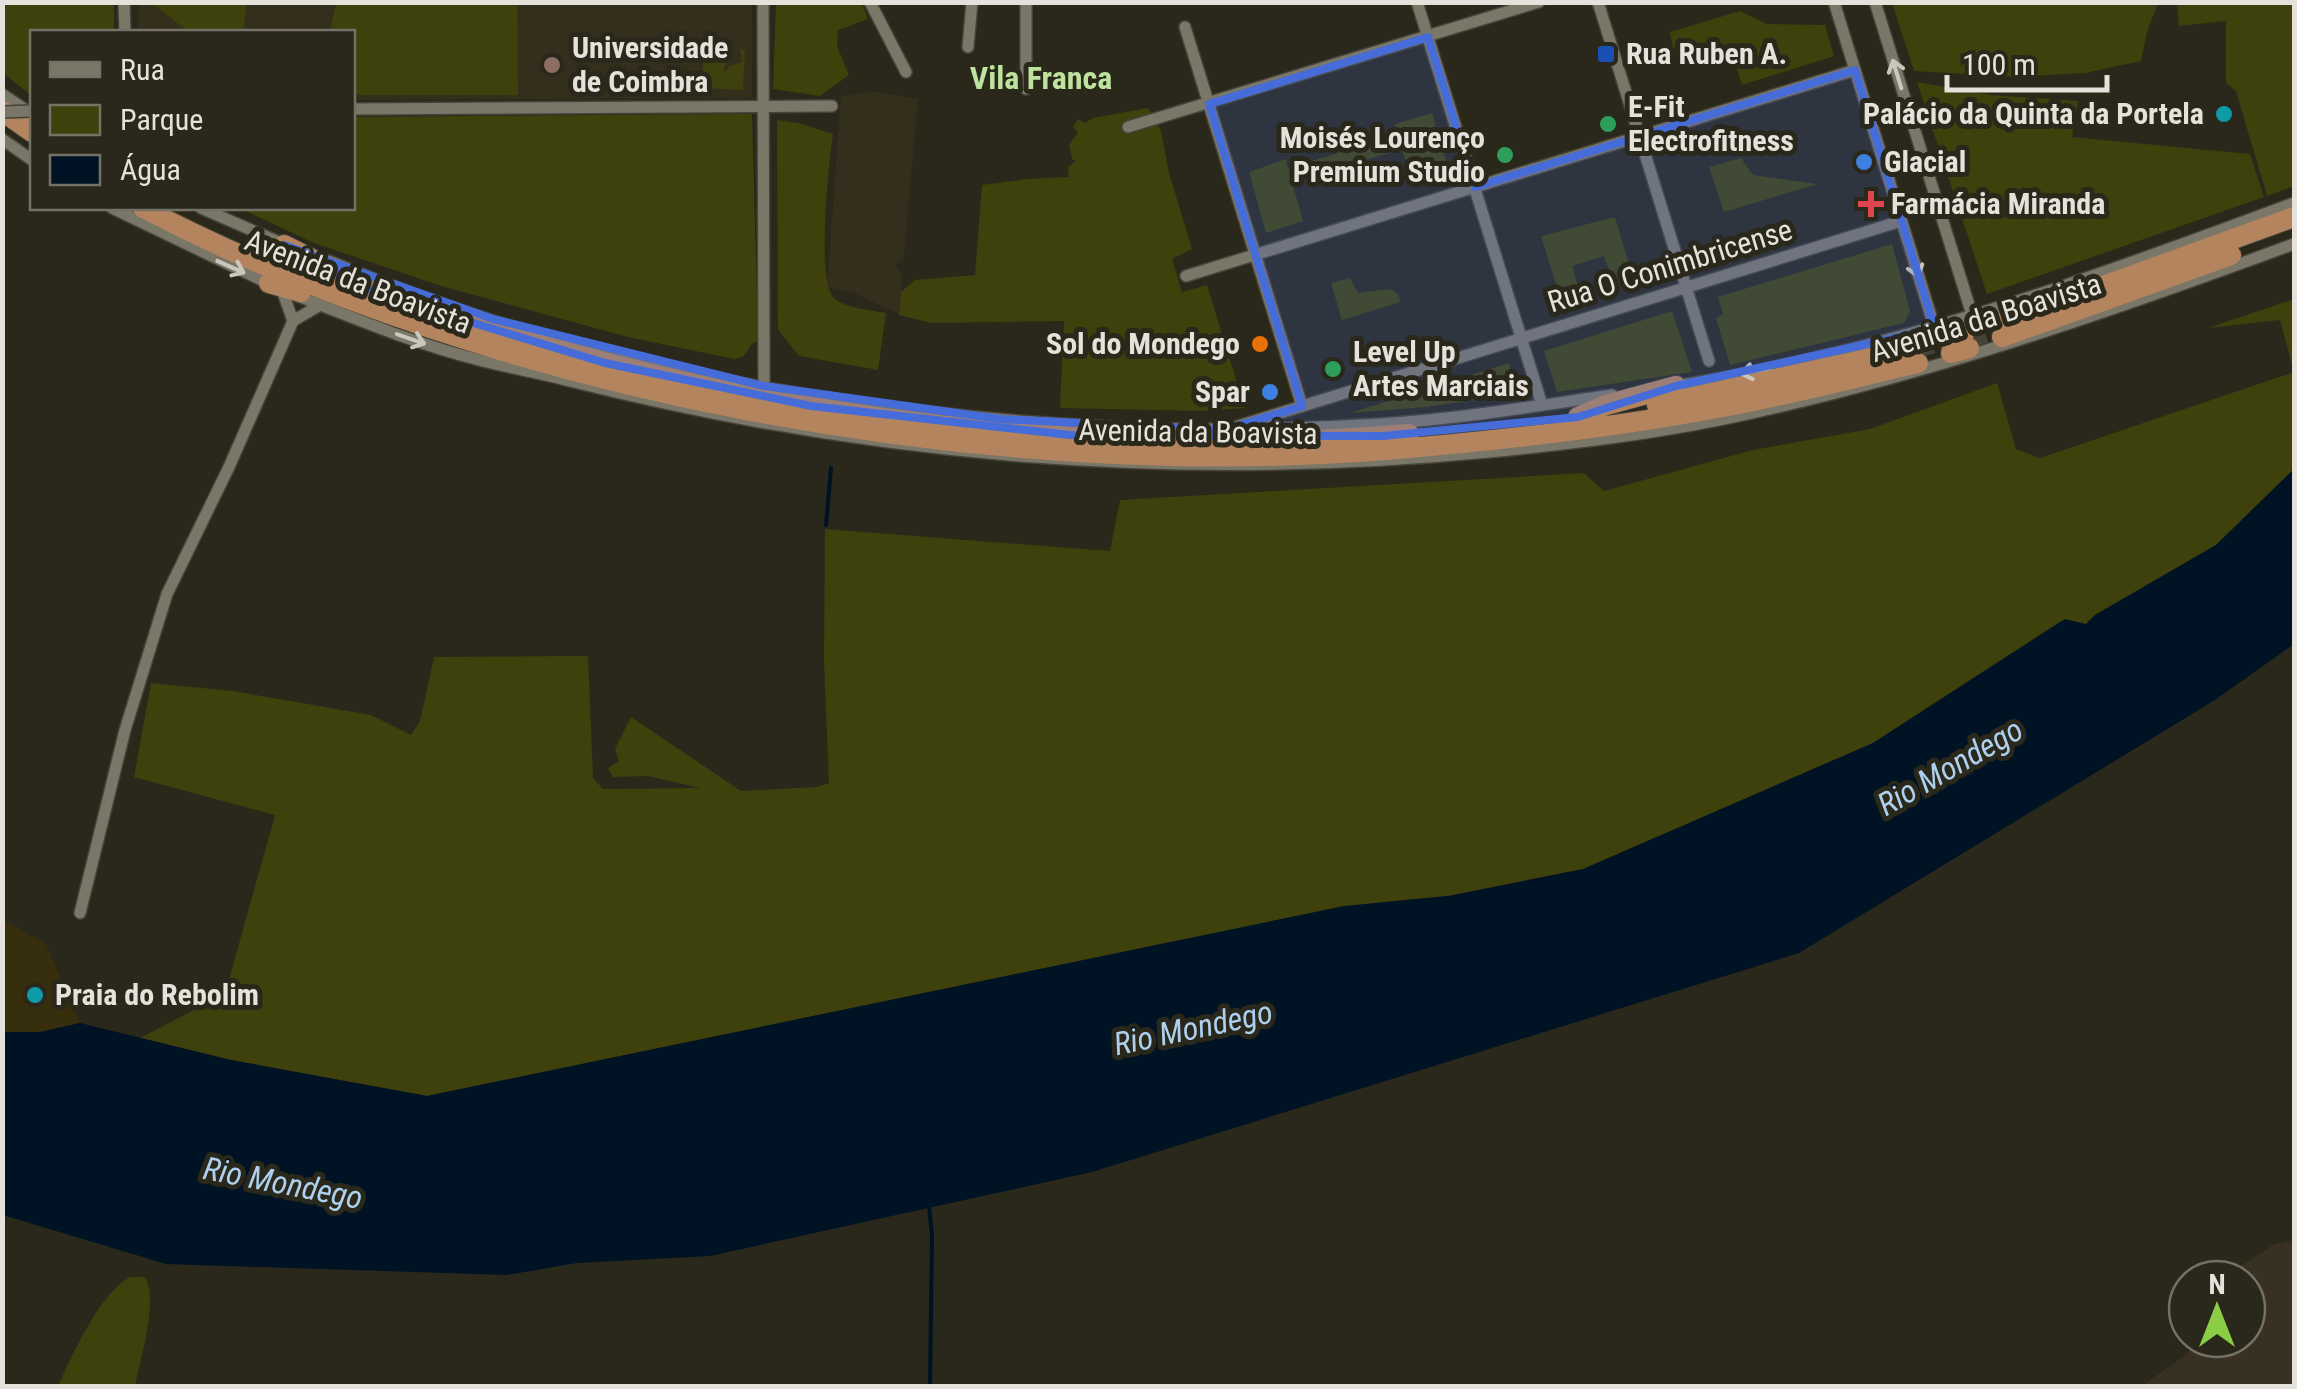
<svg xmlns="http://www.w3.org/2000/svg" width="2297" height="1389" font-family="'Roboto Condensed',sans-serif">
	<rect width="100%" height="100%" fill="#2a271b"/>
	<g fill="#342e1c">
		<path d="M138 3H752V98L353 100 352 32H138Z"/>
		<path d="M871 91 918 99 904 257 895 266 902 274 899 314 854 293 827 287 841 96Z"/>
	</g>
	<path fill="#383121" d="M2294 1240V1386H2142L2187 1354 2196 1339H2247V1279H2230L2236 1269 2273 1245Z"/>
	<g fill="#3f410c">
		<path d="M2 3H114V32H32V96L3 73Z"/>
		<path d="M235 3H247L243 32H189L154 5Z"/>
		<path d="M336 3H517L518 95H353L352 32H330Z"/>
		<path d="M776 3H862L868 19 838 30 837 46 849 75 820 96 773 89Z"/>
		<path d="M1892 3V2L2158 3 2147 32 2141 61 2085 73 2017 77 1914 71Z"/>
		<path d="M2177 3H2294V186L2267 196 2236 91 2226 83V21L2179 26Z"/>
		<path d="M1740 11 1767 24 1825 25 1834 56 1742 85 1734 60 1719 48 1673 49 1670 32Z"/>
		<path d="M706 48H729L723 56 726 64 723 69 726 72 729 66 742 62 740 48 745 51 743 90 703 88V51Z"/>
		<path d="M1917 82 1991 95 2078 101 2072 137 2250 154 2264 197 1987 294Z"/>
		<path d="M1148 108 1161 131 1169 173 1192 249 1172 259 1182 292 1207 285 1245 408 1202 411 1060 408 1064 321 932 323 899 315 901 292 915 280 975 275 982 185 1027 179 1069 177 1068 167 1076 161 1072 159 1069 145 1078 132 1073 127 1078 119 1085 123 1093 118Z"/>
		<path d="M1432 113 1450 175 1413 186 1402 149 1292 182 1303 221 1266 233 1249 172 1286 159 1288 168 1398 135 1395 124Z"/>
		<path d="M752 114 758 341 752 344 743 357 734 359 628 337 441 286 314 243 239 208H352L353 117Z"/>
		<path d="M777 120 799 123 833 134C829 162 816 281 834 298 845 308 871 310 886 313L878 370 799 356 778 330Z"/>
		<path d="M1741 158 1753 175 1817 184 1724 212 1709 167Z"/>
		<path d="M1615 217 1634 281 1615 287 1604 256 1572 266 1581 297 1562 303 1541 236Z"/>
		<path d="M1892 244 1910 311 1904 323 1730 365 1716 318 1723 314 1718 297Z"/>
		<path d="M1350 278 1358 293 1390 289 1398 294 1401 302 1342 320 1331 283Z"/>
		<path d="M2294 299V372L2280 320 2208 328Z"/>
		<path d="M1672 311 1692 372 1557 392 1544 351Z"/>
		<path d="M1509 363 1517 394 1426 407 1350 413Z"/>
		<path d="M2294 372V469L2216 545 2095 615 2076 634 2061 621 1873 743 1583 869 1448 896 1384 902 1161 944 427 1096 231 1060 140 1038 225 994 275 815 134 777 151 683 233 691 371 715 411 735 420 721 434 657 588 656 593 778 603 789 700 788 648 776 613 777 608 768 619 761 615 749 631 717 741 791 817 787 829 783 824 661 825 529 1110 551 1120 500 1584 473 1604 491 1753 450 1870 429 1997 383 2016 449 2040 458Z"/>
		<path d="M130 1277H145C159 1300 140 1360 135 1386H58C73 1354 99 1294 130 1277Z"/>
	</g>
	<path fill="#362e0d" d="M2 919 46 944 80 1023 40 1032H3Z"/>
	<path fill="#001324" d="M2294 469V644L2215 700 1799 953 1092 1172 710 1256 577 1263 507 1275 166 1264 3 1215V1032H40L80 1023 231 1060 427 1096 1344 906 1448 896 1583 869 1873 743 2065 619 2086 624 2095 615 2216 545Z"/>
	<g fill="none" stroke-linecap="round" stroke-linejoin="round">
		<g stroke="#001324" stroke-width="4">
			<path d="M826 525 831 468"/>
			<path d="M929 1206 932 1236 930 1386"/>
		</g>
		<g stroke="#464338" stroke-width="20" stroke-dasharray="20 10" stroke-linecap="butt">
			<path d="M1964 334 1998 324"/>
			<path d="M1969 348 2002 337"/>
			<path d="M1913 349 1947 339"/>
		</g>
		<defs>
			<g id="minor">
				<path d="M124 2 125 32"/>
				<path d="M763 2 764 386"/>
				<path d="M870 2 906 72"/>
				<path d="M1417 2 1542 405"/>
				<path d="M1598 2 1709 361"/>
				<path d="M1834 2 1935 329"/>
				<path d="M1875 2 1973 318"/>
				<path d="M1185 27 1302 406"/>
				<path d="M968 47 972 2"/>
				<path d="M1026 89V2"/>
				<path d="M2 94 32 114"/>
				<path d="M352 109 832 106"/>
				<path d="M1128 127 1539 2"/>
				<path d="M2 139 32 160"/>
				<path d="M112 208 274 286"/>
				<path d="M201 208 288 246"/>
				<path d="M329 261C649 395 1036 446 1380 424 1458 419 1536 406 1612 395"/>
				<path d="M1186 276 1855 70"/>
				<path d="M282 290 293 321"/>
				<path d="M295 295C356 319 416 344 479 360 509 368 540 373 570 381 875 458 1176 482 1489 452 1568 444 1646 435 1724 419 1920 378 2107 313 2294 244"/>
				<path d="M1670 387C1889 352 2088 280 2294 203"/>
				<path d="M1238 426 1901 221"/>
				<path d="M80 913 125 730 167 594 229 467 293 321 320 305"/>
			</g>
			<g id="trunk">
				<path d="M2 111 32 132"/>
				<path d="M143 208C498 393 987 482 1386 450 1495 441 1604 429 1712 409 1781 397 1849 379 1918 363"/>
				<path d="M284 245 330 268"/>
				<path d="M314 271C410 305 505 336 604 362 860 430 1145 456 1409 434"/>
				<path d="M269 283 301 292"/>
				<path d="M1998 324 2294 217"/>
				<path d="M2002 337 2231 255"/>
				<path d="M1947 339 1964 334"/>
				<path d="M1951 353 1969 348"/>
				<path d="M1657 405 1913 349"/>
				<path d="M1578 417 1606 405 1676 386"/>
			</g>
		</defs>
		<use href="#minor" stroke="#454238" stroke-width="14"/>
		<use href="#trunk" stroke="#454238" stroke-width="22"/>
		<use href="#minor" stroke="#7a7668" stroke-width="11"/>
		<use href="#trunk" stroke="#b4845e" stroke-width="20"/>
		<defs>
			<path id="minor-bridge" d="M2 112 32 111"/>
		</defs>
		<use href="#minor-bridge" stroke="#454238" stroke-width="14" stroke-linecap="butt"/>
		<use href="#minor-bridge" stroke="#7a7668" stroke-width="11"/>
	</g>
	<defs><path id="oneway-shaft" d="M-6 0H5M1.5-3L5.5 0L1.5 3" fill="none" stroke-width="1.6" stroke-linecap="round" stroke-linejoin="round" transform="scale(2.5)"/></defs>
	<g stroke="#cac7be">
		<use href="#oneway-shaft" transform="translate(1897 74) rotate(-107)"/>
		<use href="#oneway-shaft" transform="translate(1914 263) rotate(73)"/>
		<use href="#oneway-shaft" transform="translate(231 267) rotate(24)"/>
		<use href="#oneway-shaft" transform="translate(411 339) rotate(19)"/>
		<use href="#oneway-shaft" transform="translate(1755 371) rotate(169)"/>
	</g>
	<path fill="#456cd8" fill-opacity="0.2" stroke="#456cd8" stroke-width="8" stroke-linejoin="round" d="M1428 37 1475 187 1855 70 1935 329 1676 386 1578 417 1383 436 1070 435 811 406 605 363 375 293 284 245 493 319 764 386 1000 419 1224 430 1302 406 1209 104Z"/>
	<rect fill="#1a4fb4" stroke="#2a271b" stroke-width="4" x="1596" y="44" width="20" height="20" rx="5"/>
	<circle fill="#8d6e63" stroke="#2a271b" stroke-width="4" cx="552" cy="65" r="10"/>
	<g fill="#0f9aa8" stroke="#2a271b" stroke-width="4">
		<circle cx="2224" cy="114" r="10"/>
		<circle cx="35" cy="995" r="10"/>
	</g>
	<g fill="#2e9e5b" stroke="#2a271b" stroke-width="4">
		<circle cx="1608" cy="124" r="10"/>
		<circle cx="1505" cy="155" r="10"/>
		<circle cx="1333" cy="369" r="10"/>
	</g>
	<g fill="#3f7fe0" stroke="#2a271b" stroke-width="4">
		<circle cx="1864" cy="162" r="10"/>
		<circle cx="1270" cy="392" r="10"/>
	</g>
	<path fill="#e0444e" stroke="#2a271b" stroke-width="4" d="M1866 189h10v10h10v10h-10v10h-10v-10h-10v-10h10z"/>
	<circle fill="#e8710a" stroke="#2a271b" stroke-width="4" cx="1260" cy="344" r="10"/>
	<g text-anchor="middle" stroke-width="10" stroke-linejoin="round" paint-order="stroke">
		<g font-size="30" font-weight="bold" fill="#e4e2da" stroke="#2a271b" text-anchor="start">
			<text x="572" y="58">Universidade<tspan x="572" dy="34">de Coimbra</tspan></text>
			<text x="1626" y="64">Rua Ruben A.</text>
			<text x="1628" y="117">E-Fit<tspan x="1628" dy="34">Electrofitness</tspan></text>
			<text x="2204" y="124" text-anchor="end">Palácio da Quinta da Portela</text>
			<text x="1485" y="148" text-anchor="end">Moisés Lourenço<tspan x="1485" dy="34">Premium Studio</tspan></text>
			<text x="1884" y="172">Glacial</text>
			<text x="1891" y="214">Farmácia Miranda</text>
			<text x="1240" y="354" text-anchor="end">Sol do Mondego</text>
			<text x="1353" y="362">Level Up<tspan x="1353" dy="34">Artes Marciais</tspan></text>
			<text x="1250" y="402" text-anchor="end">Spar</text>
			<text x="55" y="1005">Praia do Rebolim</text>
		</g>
		<g font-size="30" fill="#e4e2da" stroke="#2a271b">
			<text transform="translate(1670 266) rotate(-17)" y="10">Rua O Conimbricense</text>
			<text transform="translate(358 282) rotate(21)" y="10">Avenida da Boavista</text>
			<text transform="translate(1986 318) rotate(-17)" y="10">Avenida da Boavista</text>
			<text transform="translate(1198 432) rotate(1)" y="10">Avenida da Boavista</text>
		</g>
		<g font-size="32" font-weight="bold" fill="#bde39e" stroke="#2a271b">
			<text x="1041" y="89">Vila Franca</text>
		</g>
		<g font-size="32" font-style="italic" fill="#add0ef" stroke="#2a271b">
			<text transform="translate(1950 767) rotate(-30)" y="11">Rio Mondego</text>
			<text transform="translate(1193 1028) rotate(-12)" y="11">Rio Mondego</text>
			<text transform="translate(283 1183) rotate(11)" y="11">Rio Mondego</text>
		</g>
	</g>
	<rect width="2297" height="1389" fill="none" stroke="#e4e2da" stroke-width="10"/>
	<rect x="30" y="30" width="325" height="180" fill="#2a271b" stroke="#747267" stroke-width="2.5"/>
	<rect x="50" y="62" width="50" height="15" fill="#7a7668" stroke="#747267" stroke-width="2.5"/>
	<text x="120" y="80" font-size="30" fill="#e4e2da">Rua</text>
	<rect x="50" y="105" width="50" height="30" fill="#3f410c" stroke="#747267" stroke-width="2.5"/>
	<text x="120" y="130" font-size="30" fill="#e4e2da">Parque</text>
	<rect x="50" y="155" width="50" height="30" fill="#001324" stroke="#747267" stroke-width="2.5"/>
	<text x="120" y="180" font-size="30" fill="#e4e2da">Água</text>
	<g transform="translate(2217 1309)"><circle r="48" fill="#2a271b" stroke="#747267" stroke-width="2.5"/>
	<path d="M0-8L18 38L0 25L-18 38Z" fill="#8bce46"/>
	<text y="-15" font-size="28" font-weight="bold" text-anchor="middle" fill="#e4e2da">N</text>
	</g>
	<path d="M1947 75v15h160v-15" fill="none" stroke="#e4e2da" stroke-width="5"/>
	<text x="1962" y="75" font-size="30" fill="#e4e2da" stroke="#2a271b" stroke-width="8" paint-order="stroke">100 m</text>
</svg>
